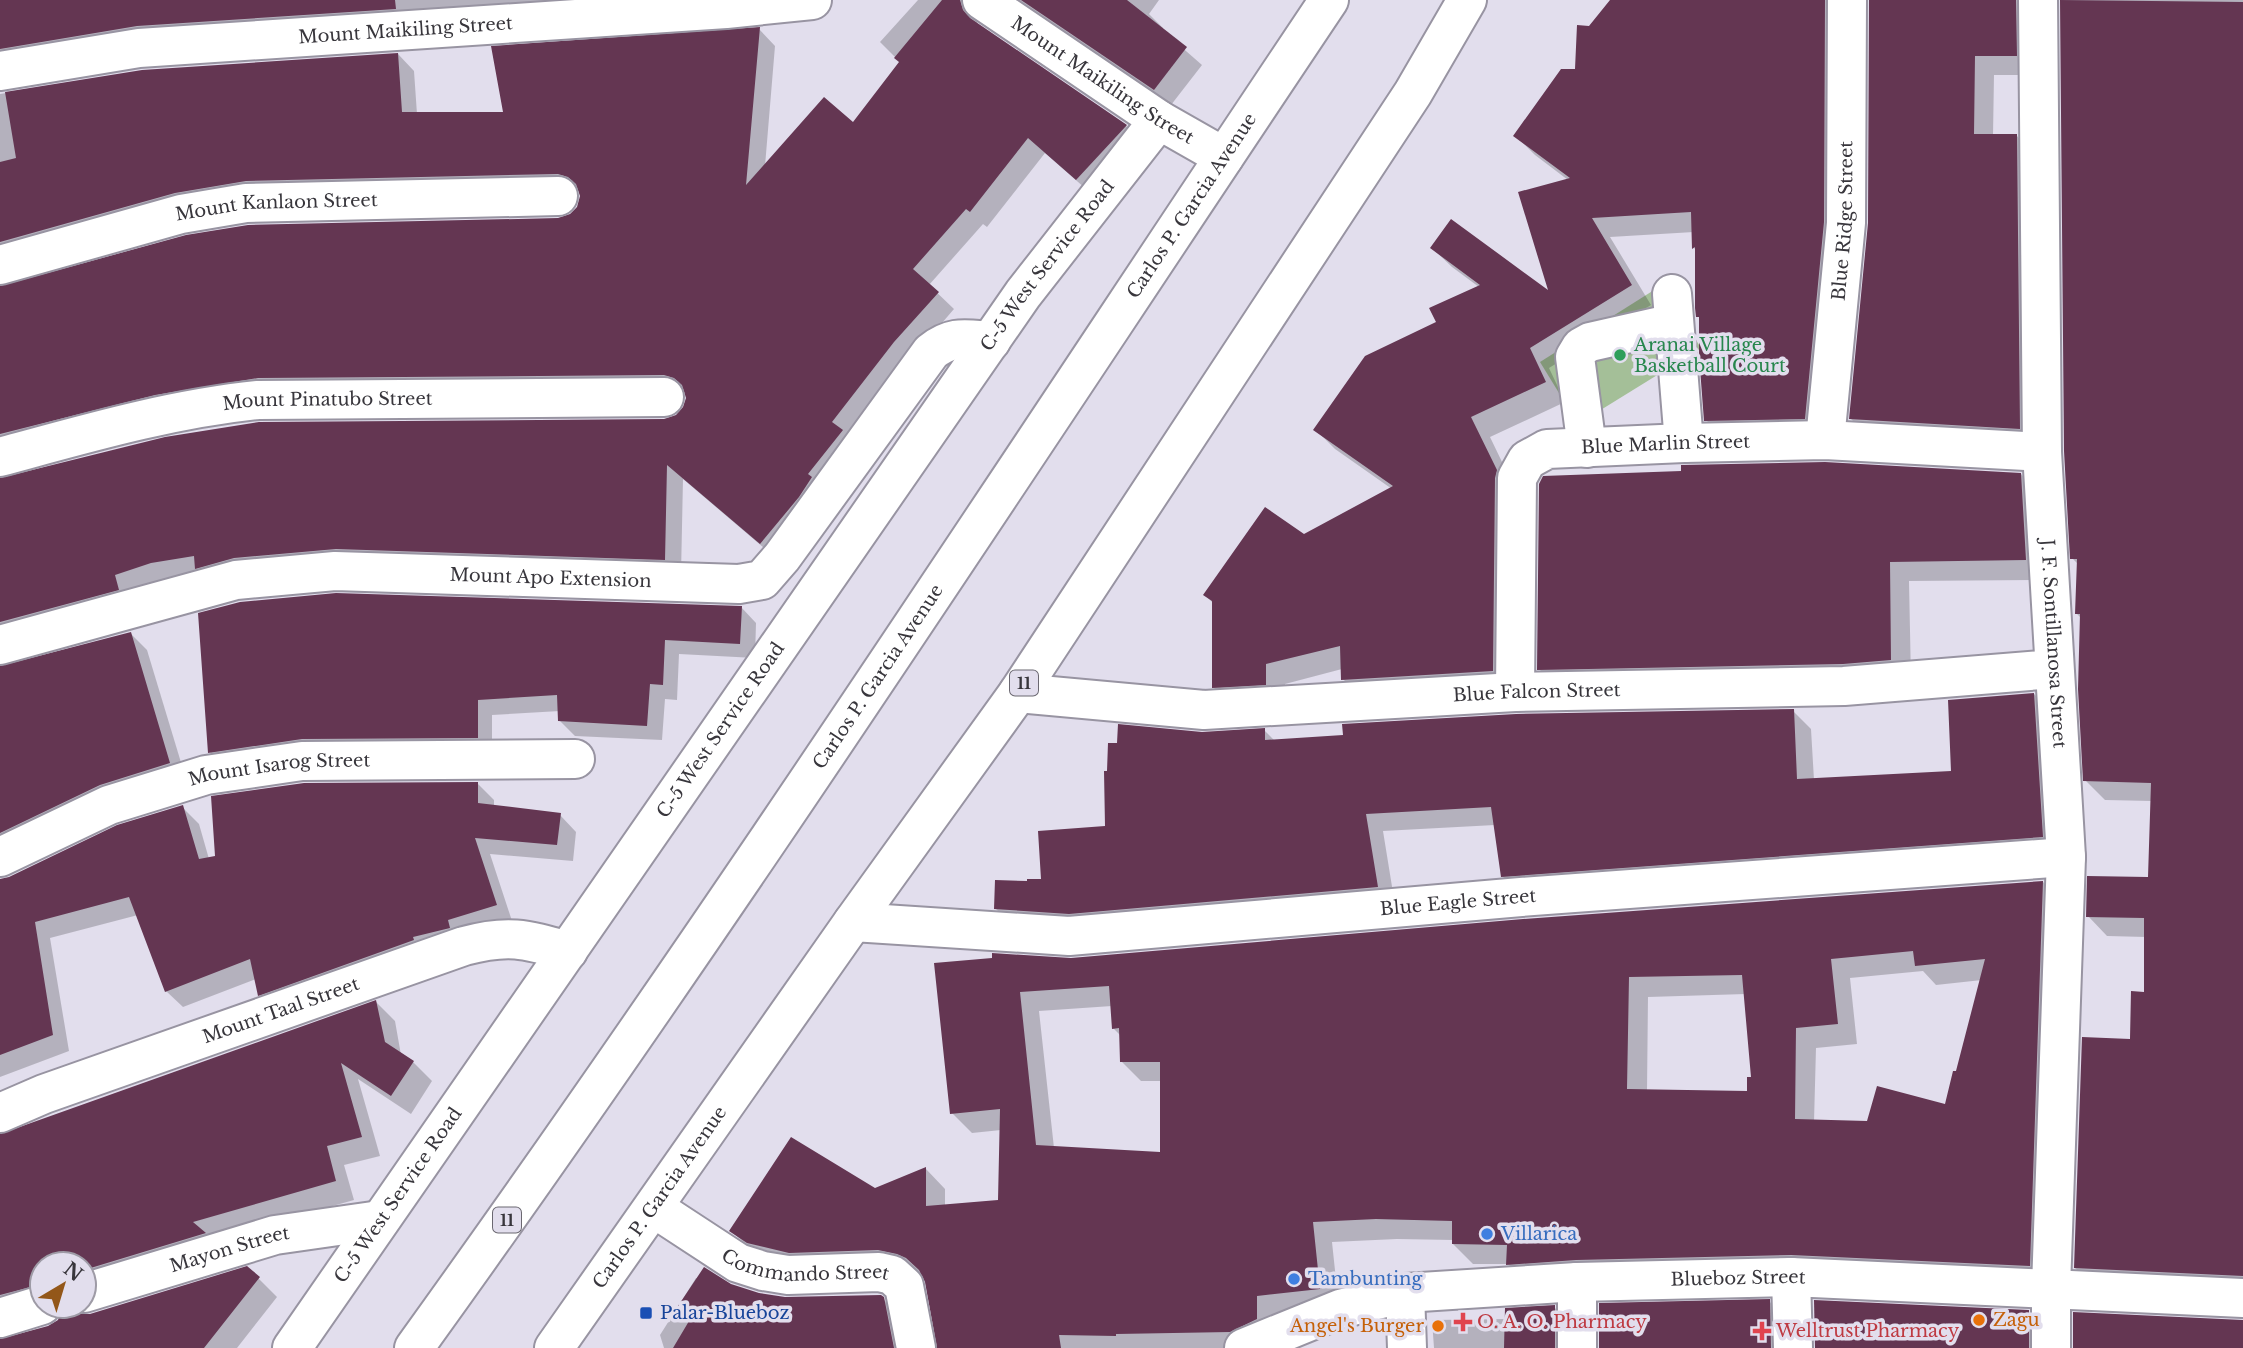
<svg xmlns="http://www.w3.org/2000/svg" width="2243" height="1348" font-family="'Libre Baskerville',serif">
	<rect width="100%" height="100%" fill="#e2deed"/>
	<path fill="#a4bf98" d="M1662 285 1701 348 1578 424 1540 362Z"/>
	<g fill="#0003" fill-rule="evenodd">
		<path d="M0 0H770L0 74Z"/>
		<path d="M918 0H985L976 17 978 26 1126 126 1142 142 1094 196 1045 153 987 227 983 224 929 285 954 309 911 359 777 559 683 479 681 575 353 565 0 647V480L664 421 675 418 684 409 688 396 686 392 682 391 273 394 0 459V288L559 220 571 216 579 207 582 196 580 191 575 190 260 197 0 267V94L142 71 398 54 414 71 417 114H505L759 29 775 46 765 166 853 124 901 63 880 42Z"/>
		<path d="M1016 0H1159L1149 14 1163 28 1162 30 1202 65 1171 105Z"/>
		<path d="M1612 0H1858L1824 438 1726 440 1706 420 1700 319 1698 316 1697 251 1694 248V232L1610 237 1651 305 1549 368 1565 402 1490 437 1516 491 1512 691 1362 699 1343 679 1342 669 1285 684V704L1233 707 1213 687V603L1205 595 1304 536 1392 489 1335 449 1315 429 1479 287 1452 267 1432 248 1551 295 1568 180 1535 155 1515 135 1576 71 1590 28Z"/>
		<path d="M1871 0H2049L2036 75H1994L1993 136H2017L2036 156 2039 448 1871 439 1851 419 1870 223Z"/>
		<path d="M2062 0H2243V1294L2095 1287 2075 1268 2131 1041 2145 993 2146 937 2107 936 2088 916 2150 879 2152 801 2105 800 2085 780 2081 618 2077 614 2078 564 2072 558 2066 451Z"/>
		<path d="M1683 473 2021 474 2041 495 2046 580 1909 581 1911 680 1559 689 1539 669Z"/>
		<path d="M741 607 756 623 755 658 679 654 677 700 665 699 662 740 575 736 560 721V711L492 715V752L225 767 210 752Z"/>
		<path d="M131 634 147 650 186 779 0 860V668Z"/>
		<path d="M2034 694 2052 712 2060 854 1521 894 1502 876 1495 825 1383 831 1395 905 1014 927 995 908 1029 883 1043 881 1107 828 1202 734 1264 730 1275 741 1793 711 1811 729 1814 780 1953 773Z"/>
		<path d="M477 783 494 800V807L560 815 576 832 573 861 490 854 512 921 276 1011 259 995 256 979 183 1007 166 991 138 915 50 938 69 1051 0 1077V880L10 878 182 807 199 824 209 859Z"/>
		<path d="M2043 882 2063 902 2049 1285 1528 1284 1508 1264H1473L1453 1244V1240L1397 1239 1332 1242 1339 1308 1258 1348H939L924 1276 899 1269 811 1272 751 1250 731 1230 874 1190 926 1169 945 1189V1207L1000 1202 1001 1130 972 1133 952 1113 936 965 1071 960ZM1923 971 1936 985 1982 980 1957 1074 1946 1106 1869 1123 1814 1122 1816 1048 1857 1044 1850 978ZM1746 994 1753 1079 1748 1093 1647 1091 1648 997ZM1112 1006 1113 1028 1121 1036V1061L1141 1081H1162L1161 1153 1054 1148 1039 1011Z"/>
		<path d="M376 1002 395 1021 401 1055 413 1062 432 1081 411 1114 358 1079 380 1156 344 1165 354 1200 211 1240 84 1302V1264H42V1306L0 1327V1136Z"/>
		<path d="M258 1278 277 1297 237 1348H0V1341L49 1327 60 1320 65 1306H82L81 1316H90Z"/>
		<path d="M696 1278 759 1294 784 1298 881 1297 903 1319 909 1348H664L660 1335Z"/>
		<path d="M1769 1301 1789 1321 1790 1348H1601Z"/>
		<path d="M1554 1307 1574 1327V1348H1434L1432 1320 1507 1319Z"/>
		<path d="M2028 1312 2048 1332V1348H1817Z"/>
	</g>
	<g fill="#643652" fill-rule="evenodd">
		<path d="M0 0H395L396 9 137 26 0 49Z"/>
		<path d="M942 0H960L963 10 970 18 1127 125 1076 180 1028 138 970 212 966 209 913 269 939 292 894 342 832 422 843 430 808 474 812 477 799 497 760 544 667 465 665 560 336 549 234 558 195 569 194 556 151 563 115 575 119 590 0 622V478L165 437 259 422 664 419 676 415 683 407 686 398 682 385 674 378 664 375 258 378 155 395 0 434V286L186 235 248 225 558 218 570 214 577 207 580 196 576 184 568 177 558 174 246 181 175 193 0 242V162L16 158 5 92 142 70 398 53 402 112H503L491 46 760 27 746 185 824 97 853 122 899 62 894 58Z"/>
		<path d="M1021 0H1127L1187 47 1154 90Z"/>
		<path d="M1610 0H1825L1824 222 1805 419 1704 421 1699 355V317H1696L1695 308V247L1692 249 1691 212 1592 218 1632 285 1530 348 1546 382 1471 417 1497 470 1495 478 1493 671 1341 680 1340 646 1266 664V685L1212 688V601L1203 595 1265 507 1304 534 1393 486 1313 430 1365 356 1436 322 1429 308 1480 285 1430 248 1451 219 1548 290 1518 192 1570 178 1513 136 1561 69H1575L1577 25 1589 26Z"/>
		<path d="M1869 0H2016L2017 56H1975L1974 134H2017L2020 429 1849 419 1868 223Z"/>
		<path d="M2060 0 2243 2V1276L2074 1268 2082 1037 2130 1039 2131 991 2144 992V918L2086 917 2087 876 2148 877 2151 783 2083 781 2078 689 2080 614H2075L2077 559H2070L2064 451Z"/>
		<path d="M1825 462 2021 473 2026 560 1890 562 1891 660 1843 664 1537 670 1539 484 1543 476 1681 471V465Z"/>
		<path d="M336 593 742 606 740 644 665 640 663 685 650 684 647 726 558 721 557 695 478 700V738L302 739 208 753 198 613 240 602Z"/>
		<path d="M131 632 170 763 100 785 0 833V666Z"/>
		<path d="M2034 693 2043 837 1501 877 1491 807 1366 814 1378 887 1069 914 994 909 995 880 1027 881V879H1041L1038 831 1105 826 1104 771H1107L1108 743H1117L1118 724 1202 732 1265 728V740L1343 735 1342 724 1516 714 1794 709 1797 779 1951 771 1948 700Z"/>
		<path d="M478 782V803L561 813 557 845 475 838 497 905 448 920 450 928 413 937 414 940 258 996 250 959 165 992 129 897 35 922 53 1035 0 1055V879L9 877 117 825 183 805 199 859 215 856 211 796 304 783Z"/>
		<path d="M2043 881 2030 1266 1791 1255 1576 1260 1506 1265 1507 1245 1452 1244V1221L1376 1219 1313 1222 1320 1289 1257 1296V1319L1230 1332 1116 1334V1336L1059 1335 1061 1348H937L925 1282 919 1270 906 1258 897 1254 878 1250 789 1253 747 1243 729 1231 791 1137 875 1188 926 1167V1206L998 1200 1000 1109 950 1114 934 963 992 958V953L1071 958 1523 919ZM1913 951 1915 966 1985 959 1956 1071H1953L1945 1104 1877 1086 1867 1121 1795 1119 1796 1028 1838 1024 1831 959ZM1742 975 1751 1077H1747V1091L1627 1089 1629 977ZM1109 986 1112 1029 1119 1028 1120 1062H1160V1152L1036 1145 1020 992Z"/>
		<path d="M376 1000 385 1042 414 1061 391 1096 341 1063 362 1137 327 1146 336 1181 193 1222 206 1233 84 1270V1264H42V1284L0 1295V1134Z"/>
		<path d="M247 1266 260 1277 204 1348H0V1339L48 1326 58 1320 63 1306H67L78 1314H90Z"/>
		<path d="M704 1267 731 1284 759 1293 785 1297 881 1295 884 1297 894 1348H673L695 1311 672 1315Z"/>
		<path d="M1770 1299 1771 1348H1599V1303Z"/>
		<path d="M1814 1300 2029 1310V1348H1815Z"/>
		<path d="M1555 1305V1348H1504L1505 1308Z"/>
		<path d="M2073 1312 2243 1320V1348H2073Z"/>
	</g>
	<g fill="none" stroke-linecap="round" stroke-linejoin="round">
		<defs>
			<g id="minor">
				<path id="s1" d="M982 0 1159 120 1224 157"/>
				<path id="s2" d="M2038 0 2042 452 2066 857 2051 1288V1348"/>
				<path id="s3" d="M0 71 139 48 726 9 812 0"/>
				<path id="s4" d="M0 265 181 214 246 203 558 196"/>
				<path d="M1672 294 1684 443"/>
				<path id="s5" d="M1825 440 1846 223 1847 0"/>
				<path d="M1587 448 1575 357 1581 347 1590 342 1674 323"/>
				<path id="s6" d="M0 457C85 434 170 409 258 400L664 397"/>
				<path id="s7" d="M0 645 236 580 335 571 739 584 762 580 782 557 931 352C952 335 965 339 991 341"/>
				<path id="s8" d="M1515 692 1517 478 1527 460 1547 449 1684 443 1825 440 2042 452"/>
				<path id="s9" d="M1018 693 1204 710 1515 692 1844 686 2054 669"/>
				<path id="s10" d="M0 857 109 805 206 775 302 761 575 759"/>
				<path id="s11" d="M853 922 1069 936 1521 897 2066 857"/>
				<path id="s12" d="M0 1113 44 1094 464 946C508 934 525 939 568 951"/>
				<path id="s13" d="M654 1208 738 1263 763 1271 788 1275 879 1272 892 1275 904 1286 916 1348"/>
				<path d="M1791 1277 1793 1348"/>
				<path d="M1577 1282V1348"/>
				<path id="s14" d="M84 1293 275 1235 380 1220"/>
				<path d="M1405 1293 1407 1348"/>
				<path d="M0 1318 42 1305"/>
				<path id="s15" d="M292 1348 1023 294 1159 120"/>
				<path id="s16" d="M1244 1348 1340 1309 1405 1293 1577 1282 1791 1277 2243 1298"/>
			</g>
			<g id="major">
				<path id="s17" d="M414 1348C732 907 1027 451 1329 0"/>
				<path id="s18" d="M554 1348 853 922 1018 693 1413 93 1467 0"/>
			</g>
		</defs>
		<use href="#minor" stroke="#9894a2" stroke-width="42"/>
		<use href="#major" stroke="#9894a2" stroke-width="42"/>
		<use href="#minor" stroke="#fff" stroke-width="38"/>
		<use href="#major" stroke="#fff" stroke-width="38"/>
	</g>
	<circle fill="#2e9e5b" stroke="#e2deed" stroke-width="2.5" cx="1620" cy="355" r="7"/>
	<g fill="#3f7fe0" stroke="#e2deed" stroke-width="2.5">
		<circle cx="1487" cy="1234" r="7"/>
		<circle cx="1294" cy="1279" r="7"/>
	</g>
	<rect fill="#1a4fb4" stroke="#e2deed" stroke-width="2.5" x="639" y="1306" width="14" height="14" rx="3.5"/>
	<g fill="#e8710a" stroke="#e2deed" stroke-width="2.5">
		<circle cx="1979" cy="1320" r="7"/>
		<circle cx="1438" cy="1326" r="7"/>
	</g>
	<g fill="#e0444e" stroke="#e2deed" stroke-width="2.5">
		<path d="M1459.5 1311.5h7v7h7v7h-7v7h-7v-7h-7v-7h7z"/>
		<path d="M1758.5 1320.5h7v7h7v7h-7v7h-7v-7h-7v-7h7z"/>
	</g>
	<g text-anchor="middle" stroke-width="7" stroke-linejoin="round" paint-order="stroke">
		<g fill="#e2deed" stroke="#6b6871" stroke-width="2">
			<rect x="1010" y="670.5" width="28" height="25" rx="5"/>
			<rect x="493" y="1207.5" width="28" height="25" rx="5"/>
		</g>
		<g font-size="16" font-weight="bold" fill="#38363c">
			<text x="1024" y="689">11</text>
			<text x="507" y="1226">11</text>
		</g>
		<g font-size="18" fill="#38363c" stroke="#e2deed">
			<text dy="6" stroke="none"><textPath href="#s3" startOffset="408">Mount Maikiling Street</textPath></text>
			<text dy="6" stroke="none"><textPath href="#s1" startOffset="145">Mount Maikiling Street</textPath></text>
			<text dy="6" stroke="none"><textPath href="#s17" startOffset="1382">Carlos P. Garcia Avenue</textPath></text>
			<text dy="6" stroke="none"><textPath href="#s4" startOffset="284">Mount Kanlaon Street</textPath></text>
			<text dy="6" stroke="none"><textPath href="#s5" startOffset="220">Blue Ridge Street</textPath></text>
			<text dy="6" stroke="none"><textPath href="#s15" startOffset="1320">C-5 West Service Road</textPath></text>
			<text dy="6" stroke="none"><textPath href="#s6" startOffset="334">Mount Pinatubo Street</textPath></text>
			<text dy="6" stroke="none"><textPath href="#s8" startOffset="376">Blue Marlin Street</textPath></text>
			<text dy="6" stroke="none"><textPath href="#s7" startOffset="560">Mount Apo Extension</textPath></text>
			<text dy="6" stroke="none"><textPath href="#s2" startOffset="644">J. F. Sontillanosa Street</textPath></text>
			<text dy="6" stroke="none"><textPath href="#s17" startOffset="816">Carlos P. Garcia Avenue</textPath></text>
			<text dy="6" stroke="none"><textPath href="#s9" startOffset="520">Blue Falcon Street</textPath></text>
			<text dy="6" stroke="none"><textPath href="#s15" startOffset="752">C-5 West Service Road</textPath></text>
			<text dy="6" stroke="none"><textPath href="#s10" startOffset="296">Mount Isarog Street</textPath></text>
			<text dy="6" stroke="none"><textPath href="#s11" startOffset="607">Blue Eagle Street</textPath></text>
			<text dy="6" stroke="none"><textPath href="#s12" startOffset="299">Mount Taal Street</textPath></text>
			<text dy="6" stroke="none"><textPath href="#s15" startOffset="186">C-5 West Service Road</textPath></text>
			<text dy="6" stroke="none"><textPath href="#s18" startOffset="184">Carlos P. Garcia Avenue</textPath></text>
			<text dy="6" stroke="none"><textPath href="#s14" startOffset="152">Mayon Street</textPath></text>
			<text dy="6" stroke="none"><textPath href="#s13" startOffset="168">Commando Street</textPath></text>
			<text dy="6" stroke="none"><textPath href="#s16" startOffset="504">Blueboz Street</textPath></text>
		</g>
		<g font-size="18" fill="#27864d" stroke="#e2deed" text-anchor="start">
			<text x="1634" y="351">Aranai Village<tspan x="1634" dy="21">Basketball Court</tspan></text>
		</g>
		<g font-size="18" fill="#366cbe" stroke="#e2deed" text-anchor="start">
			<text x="1501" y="1240">Villarica</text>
			<text x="1308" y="1285">Tambunting</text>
		</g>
		<g font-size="18" fill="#164399" stroke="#e2deed" text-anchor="start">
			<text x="660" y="1319">Palar-Blueboz</text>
		</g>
		<g font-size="18" fill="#c56008" stroke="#e2deed" text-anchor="start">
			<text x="1993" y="1326">Zagu</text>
			<text x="1424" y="1332" text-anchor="end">Angel's Burger</text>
		</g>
		<g font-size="18" fill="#be3a42" stroke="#e2deed" text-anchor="start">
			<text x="1477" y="1328">O. A. O. Pharmacy</text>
			<text x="1776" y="1337">Welltrust Pharmacy</text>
		</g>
	</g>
	<g transform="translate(63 1285) rotate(38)"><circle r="33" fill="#e2deed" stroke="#9e9ba6" stroke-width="2"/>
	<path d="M0-5L12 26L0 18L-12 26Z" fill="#935719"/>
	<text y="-10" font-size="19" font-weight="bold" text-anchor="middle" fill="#38363c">N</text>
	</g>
</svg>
